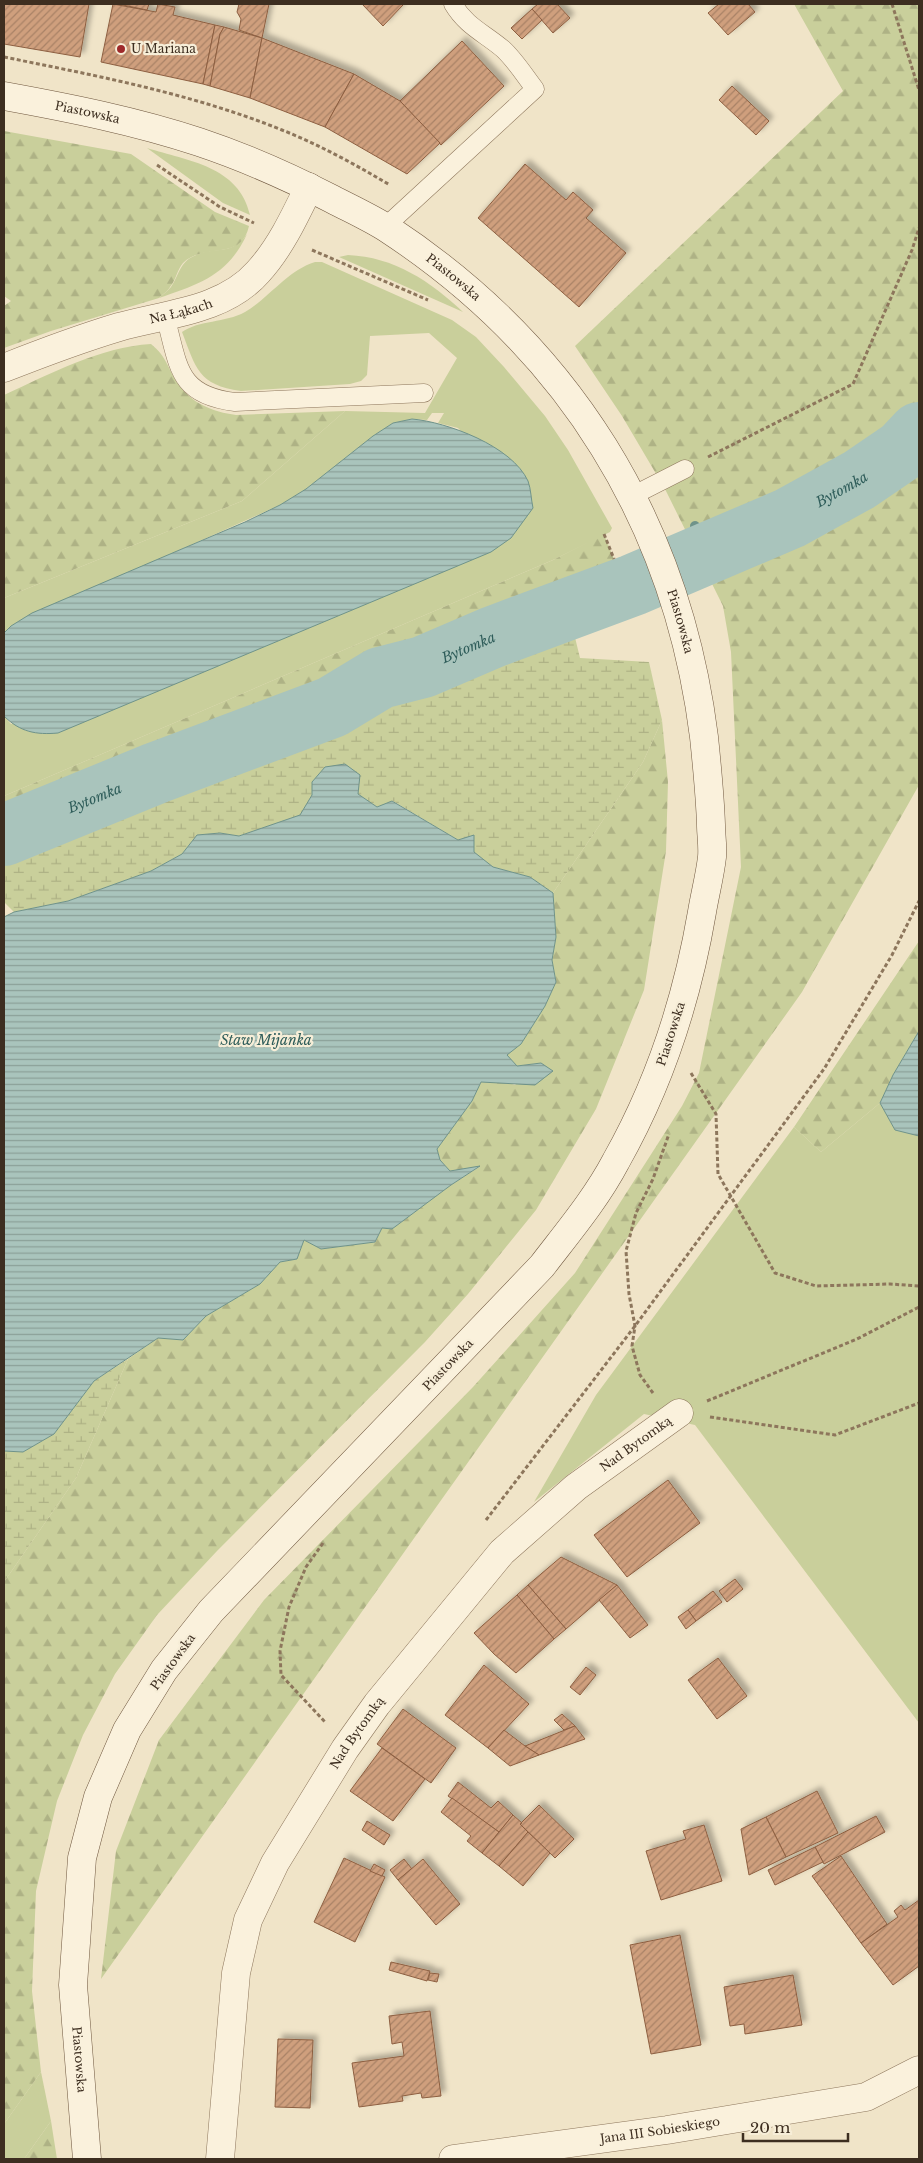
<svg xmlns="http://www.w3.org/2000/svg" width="923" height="2163" font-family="'Libre Baskerville',serif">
	<defs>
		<pattern id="forest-firs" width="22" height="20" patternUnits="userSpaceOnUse" patternTransform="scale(1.25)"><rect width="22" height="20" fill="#c9cf9b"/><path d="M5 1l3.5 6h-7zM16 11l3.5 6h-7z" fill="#aeb285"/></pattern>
		<pattern id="wetland-marsh" width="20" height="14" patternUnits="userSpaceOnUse" patternTransform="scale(1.25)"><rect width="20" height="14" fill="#c9cf9b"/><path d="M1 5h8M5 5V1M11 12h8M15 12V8" fill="none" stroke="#aeb285"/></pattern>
		<pattern id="water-rules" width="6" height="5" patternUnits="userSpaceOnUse" patternTransform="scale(1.25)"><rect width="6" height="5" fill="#a9c4bc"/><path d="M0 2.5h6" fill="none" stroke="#8ba098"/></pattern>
		<pattern id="building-hatch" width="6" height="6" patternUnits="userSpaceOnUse" patternTransform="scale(1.25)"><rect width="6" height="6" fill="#cf9f7d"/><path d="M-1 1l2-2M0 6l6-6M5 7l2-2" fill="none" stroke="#a98266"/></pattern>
		<filter id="shadow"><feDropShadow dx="4.5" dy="-4.5" stdDeviation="2.5" flood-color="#0004"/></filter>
	</defs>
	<rect width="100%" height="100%" fill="#f0e4c8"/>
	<g fill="#c9cf9b">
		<path d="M147 148C188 161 239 166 250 215L223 203Z"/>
		<path d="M247 234C228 275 200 284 159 298 163 294 168 291 171 287 179 275 180 262 194 256 216 245 231 257 247 234Z"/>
		<path d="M348 255C394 257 430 281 463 312L339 257Z"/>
		<path d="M315 262H322L452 320 476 337 504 367 545 416 568 450 612 528 610 532 553 560 4 796V716L11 724 511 538 532 508 458 428 438 423 444 413H432L427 420 412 419 393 423 373 436 306 489 280 505 11 626 4 633V598L242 501 345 411 425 413 457 358 429 333 370 336 367 375 361 381 350 384 241 391C198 385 196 368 182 332 199 320 225 323 245 312 269 298 288 270 315 262Z"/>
		<path d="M880 1103 895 1130 919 1136V1723L695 1425 644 1414 534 1502 596 1395 794 1127 821 1152Z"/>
		<path d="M41 2072 51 2121 24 2159H4V2124Z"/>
	</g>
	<g fill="url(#forest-firs)">
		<path d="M794 4H919V785L802 992 101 1979 116 1851 159 1740 264 1600 473 1387 575 1273 682 1106 699 1073 741 867 731 652 723 606 665 489 622 416 575 346 843 91Z"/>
		<path d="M4 131 131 154 215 212 249 226C241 262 204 242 183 263 177 270 176 280 170 287 168 291 163 294 159 298L51 331 4 348V306L11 301 4 296Z"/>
		<path d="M151 344C167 357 167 367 177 382 190 403 213 412 236 415L345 411 242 501 4 598V395C50 374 100 347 151 344Z"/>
		<path d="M604 534 614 559 615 569 602 581 420 659 377 670 325 701 4 827V796L553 560Z"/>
		<path d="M662 720 668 782 666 851 644 990 596 1109 536 1210 468 1294 425 1342 217 1551 157 1615 115 1674 83 1735 57 1801 36 1891 32 1991 41 2072 4 2124V1582L76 1478 128 1359 158 1338 183 1340 206 1316 260 1284 280 1262 297 1259 304 1240 321 1249 375 1242 382 1228 392 1229 451 1185 479 1167 450 1171 440 1160 437 1149 472 1101 481 1082H506L515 1085 540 1063 517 1066 506 1055 521 1044 545 1006 556 982 552 960 556 937 553 893 643 762Z"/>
		<path d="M919 941V1031L893 1075 880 1103 821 1152 794 1127Z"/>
		<path d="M51 2121 57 2159H24Z"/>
	</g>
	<g fill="url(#wetland-marsh)">
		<path d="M571 621 580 658 649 662 662 720 643 762 553 893 530 877 493 867 458 840 393 801 377 807 358 794 312 795 301 815 239 836 220 833 197 835 182 854 151 871 68 901 14 912 4 902V840L336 715Z"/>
		<path d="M128 1359 76 1478 4 1582V1451L23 1452 54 1434 94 1381Z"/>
	</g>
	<g fill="url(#water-rules)" stroke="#6f938a">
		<path d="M412 419C447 422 512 446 528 481 531 489 531 499 533 508L511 538 491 552 58 733C36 735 20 732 4 716V633L11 626 32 613 245 522 280 505 306 489 373 436 393 423Z"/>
		<path d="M345 764 360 775 358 794 377 807 392 801 458 840 474 835V852L493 867 530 877 553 893 556 937 552 960 556 982 545 1006 521 1044 507 1055 517 1066 541 1063 553 1071 535 1085 481 1082 472 1101 437 1149 440 1160 450 1171 480 1166 451 1185 392 1229 382 1228 375 1242 321 1249 304 1240 297 1259 280 1262 260 1284 206 1316 183 1340 158 1338 94 1381 54 1434 23 1452 4 1451V917L14 912 68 901 151 871 182 854 197 835 220 833 239 836 300 815 312 795V782L325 767Z"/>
		<path d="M919 1031V1136L895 1130 880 1103 893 1075Z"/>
	</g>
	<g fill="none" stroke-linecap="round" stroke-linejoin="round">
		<path stroke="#6f938a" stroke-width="10" d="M695 526 708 553"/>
		<path stroke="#a9c4bc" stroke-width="62" id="s1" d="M4 835 156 773 332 707 380 678 423 667 493 637 633 585 790 518 859 480 903 450 919 433"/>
	</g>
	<g fill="url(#building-hatch)" stroke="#8d5f41" filter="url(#shadow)">
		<path d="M4 4H89L80 57 4 44Z"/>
		<path d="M113 4 156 12 158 4 175 7 173 15 215 25 203 84 101 62Z"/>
		<path d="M118 4H149L147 10Z"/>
		<path d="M239 4H269L262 38 239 30 241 19 237 12Z"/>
		<path d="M362 4H401L403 5 383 26Z"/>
		<path d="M538 4H557L570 18 553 33 532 9Z"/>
		<path d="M719 4H748L755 12 728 35 708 13Z"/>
		<path d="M532 9 542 20 522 39 511 28Z"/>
		<path d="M215 25 224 27 220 34 210 86 203 84Z"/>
		<path d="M224 27 262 38 250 98 210 86 220 34Z"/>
		<path d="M262 38 354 74 325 127 250 98Z"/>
		<path d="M462 41 504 86 441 145 400 101Z"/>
		<path d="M354 74 400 101 440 143 407 174 325 127Z"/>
		<path d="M732 86 769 121 756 135 719 100Z"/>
		<path d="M525 164 566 200 573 192 593 210 586 218 626 253 579 307 478 218Z"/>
		<path d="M668 1480 700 1523 627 1577 594 1535Z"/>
		<path d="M561 1557 617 1585 566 1629 528 1585Z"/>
		<path d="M735 1579 743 1589 727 1602 719 1591Z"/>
		<path d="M528 1585 566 1629 554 1639 517 1595Z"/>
		<path d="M617 1585 648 1625 630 1638 599 1600Z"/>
		<path d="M713 1591 722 1602 696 1621 688 1610Z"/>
		<path d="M517 1595 554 1639 516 1673 494 1654 474 1633Z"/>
		<path d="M688 1610 696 1621 686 1629 678 1617Z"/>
		<path d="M718 1658 747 1696 717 1719 688 1680Z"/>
		<path d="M484 1665 529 1704 488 1748 445 1715Z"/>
		<path d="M586 1667 596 1675 580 1695 570 1687Z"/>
		<path d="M403 1709 456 1748 431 1783 377 1744Z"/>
		<path d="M562 1714 575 1726 564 1730 554 1720Z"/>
		<path d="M575 1726 585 1739 539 1755 525 1746Z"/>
		<path d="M504 1730 525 1746 539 1755 510 1766 488 1748Z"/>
		<path d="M382 1748 425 1779 393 1821 350 1791Z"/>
		<path d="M458 1782 491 1808 498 1801 513 1815 499 1832 448 1796Z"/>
		<path d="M817 1791 838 1833 786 1857 766 1817Z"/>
		<path d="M452 1798 499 1832 482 1853 467 1841 471 1836 441 1812Z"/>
		<path d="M539 1805 574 1839 555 1858 520 1824Z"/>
		<path d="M513 1815 522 1823 520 1824 528 1832 499 1866 482 1853Z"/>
		<path d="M876 1816 885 1832 824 1864 815 1847Z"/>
		<path d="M766 1817 786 1857 749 1875 741 1829Z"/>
		<path d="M367 1821 390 1835 384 1845 362 1830Z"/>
		<path d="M704 1825 722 1881 661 1900 646 1851 686 1839 683 1831Z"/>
		<path d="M528 1832 550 1853 523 1886 499 1866Z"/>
		<path d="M815 1847 823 1862 775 1885 768 1870Z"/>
		<path d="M841 1856 887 1924 861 1943 812 1876Z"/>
		<path d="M344 1858 385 1877 355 1942 314 1922Z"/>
		<path d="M404 1859 412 1869 398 1880 390 1870Z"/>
		<path d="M423 1859 460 1904 436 1925 398 1880Z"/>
		<path d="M374 1864 385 1870 382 1876 370 1871Z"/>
		<path d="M919 1900V1966L893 1985 861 1943 898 1917 894 1911 901 1905 905 1910Z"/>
		<path d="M680 1935 701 2045 651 2054 630 1945Z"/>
		<path d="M391 1962 430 1971 427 1981 389 1970Z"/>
		<path d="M430 1973 439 1974 437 1982 428 1980Z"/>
		<path d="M793 1975 802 2025 745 2034 744 2024 730 2026 724 1987Z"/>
		<path d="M430 2011 441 2096 422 2098 421 2093 402 2096 403 2101 359 2107 352 2063 404 2056 402 2042 392 2044 389 2016Z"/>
		<path d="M278 2039 313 2040 310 2108 275 2107Z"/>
	</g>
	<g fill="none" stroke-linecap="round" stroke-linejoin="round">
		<defs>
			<g id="lane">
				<path d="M385 227 535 89C525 76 515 60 503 49 484 33 466 26 453 4"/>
				<path d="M165 316C179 365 176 395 235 402L424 393"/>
				<path d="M632 496 685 469"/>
			</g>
			<g id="street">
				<path id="s2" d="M4 368C42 353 79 339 119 327 165 314 224 311 258 272 280 248 295 216 309 187"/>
				<path id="s3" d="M220 2159 236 1973 248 1920 275 1863 345 1749 377 1704 502 1552 576 1487 679 1413"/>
				<path id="s4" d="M453 2159 667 2130 866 2097 919 2070"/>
			</g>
			<g id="secondary">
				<path id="s5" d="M4 96C70 108 135 121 199 142 244 157 289 177 332 199 351 209 371 218 388 229 569 348 677 522 704 737 707 766 710 795 711 825 711 835 713 846 712 857 710 875 705 894 702 912 687 1000 660 1083 616 1161 596 1199 568 1232 542 1266L211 1611 164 1670 127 1730 98 1797 82 1858 73 1985 87 2159"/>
			</g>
		</defs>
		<use href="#lane" stroke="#8d765c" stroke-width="19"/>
		<use href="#street" stroke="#8d765c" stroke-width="29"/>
		<use href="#secondary" stroke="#6f573f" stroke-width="29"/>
		<g stroke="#8d765c" stroke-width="3" stroke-dasharray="4 2.5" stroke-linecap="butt">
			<path d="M892 4 919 90"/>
			<path d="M4 57C98 76 193 94 282 130 320 145 356 165 390 185"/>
			<path d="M157 165 220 207 254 223"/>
			<path d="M312 250 428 300"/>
			<path d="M708 457 853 384 912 250 919 228"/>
			<path d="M604 534 614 559"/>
			<path d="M691 1073 716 1114 718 1174 775 1273 816 1286 890 1284 919 1286"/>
			<path d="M653 1393 640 1375 632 1346 635 1326 629 1294 626 1251 636 1213 653 1179 669 1134"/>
			<path d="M707 1401 857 1339 919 1307"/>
			<path d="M710 1417 835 1435 919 1403"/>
			<path d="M486 1520 635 1326 824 1069 892 955 919 901"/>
			<path d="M323 1543 306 1567 289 1607 280 1651 281 1675 325 1722"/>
		</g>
		<use href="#lane" stroke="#faf1dc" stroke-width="18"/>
		<use href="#street" stroke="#faf1dc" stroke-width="28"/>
		<use href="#secondary" stroke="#faf1dc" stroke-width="28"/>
	</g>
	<circle fill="#9e2a2b" stroke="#f7eed8" stroke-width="2" cx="121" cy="49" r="5"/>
	<g text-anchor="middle" stroke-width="4.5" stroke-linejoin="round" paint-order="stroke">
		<g font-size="12" fill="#3d2e20" stroke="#f7eed8" text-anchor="start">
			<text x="131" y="53">U Mariana</text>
		</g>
		<g font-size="12" fill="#3d2e20" stroke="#f7eed8">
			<text dy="4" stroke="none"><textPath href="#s5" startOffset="85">Piastowska</textPath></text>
			<text dy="4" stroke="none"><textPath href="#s5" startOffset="490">Piastowska</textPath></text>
			<text dy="4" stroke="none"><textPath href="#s2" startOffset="186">Na Łąkach</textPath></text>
			<text dy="4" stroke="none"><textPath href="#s5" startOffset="909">Piastowska</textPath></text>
			<text transform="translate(671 1034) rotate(-72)" y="4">Piastowska</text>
			<text transform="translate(448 1365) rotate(-46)" y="4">Piastowska</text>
			<text dy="4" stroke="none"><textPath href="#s3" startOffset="862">Nad Bytomką</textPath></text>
			<text transform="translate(173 1662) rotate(-54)" y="4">Piastowska</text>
			<text dy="4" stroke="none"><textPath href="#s3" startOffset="458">Nad Bytomką</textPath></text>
			<text dy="4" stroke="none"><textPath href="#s5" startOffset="2559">Piastowska</textPath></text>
			<text dy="4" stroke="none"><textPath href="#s4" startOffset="209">Jana III Sobieskiego</textPath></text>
		</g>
		<g font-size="14" font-style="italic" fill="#2f5d5a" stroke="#f7eed8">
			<text dy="5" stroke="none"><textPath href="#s1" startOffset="908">Bytomka</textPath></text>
			<text dy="5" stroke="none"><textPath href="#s1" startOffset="502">Bytomka</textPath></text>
			<text dy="5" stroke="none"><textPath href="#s1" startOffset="98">Bytomka</textPath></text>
			<text x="266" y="1045">Staw Mijanka</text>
		</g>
	</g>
	<rect width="923" height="2163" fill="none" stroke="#3d2e20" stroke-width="10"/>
	<path d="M743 2133v8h105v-8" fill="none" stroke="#3d2e20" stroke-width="2.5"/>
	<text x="750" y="2133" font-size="15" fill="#3d2e20" stroke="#f7eed8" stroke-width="4" paint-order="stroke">20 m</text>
</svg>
